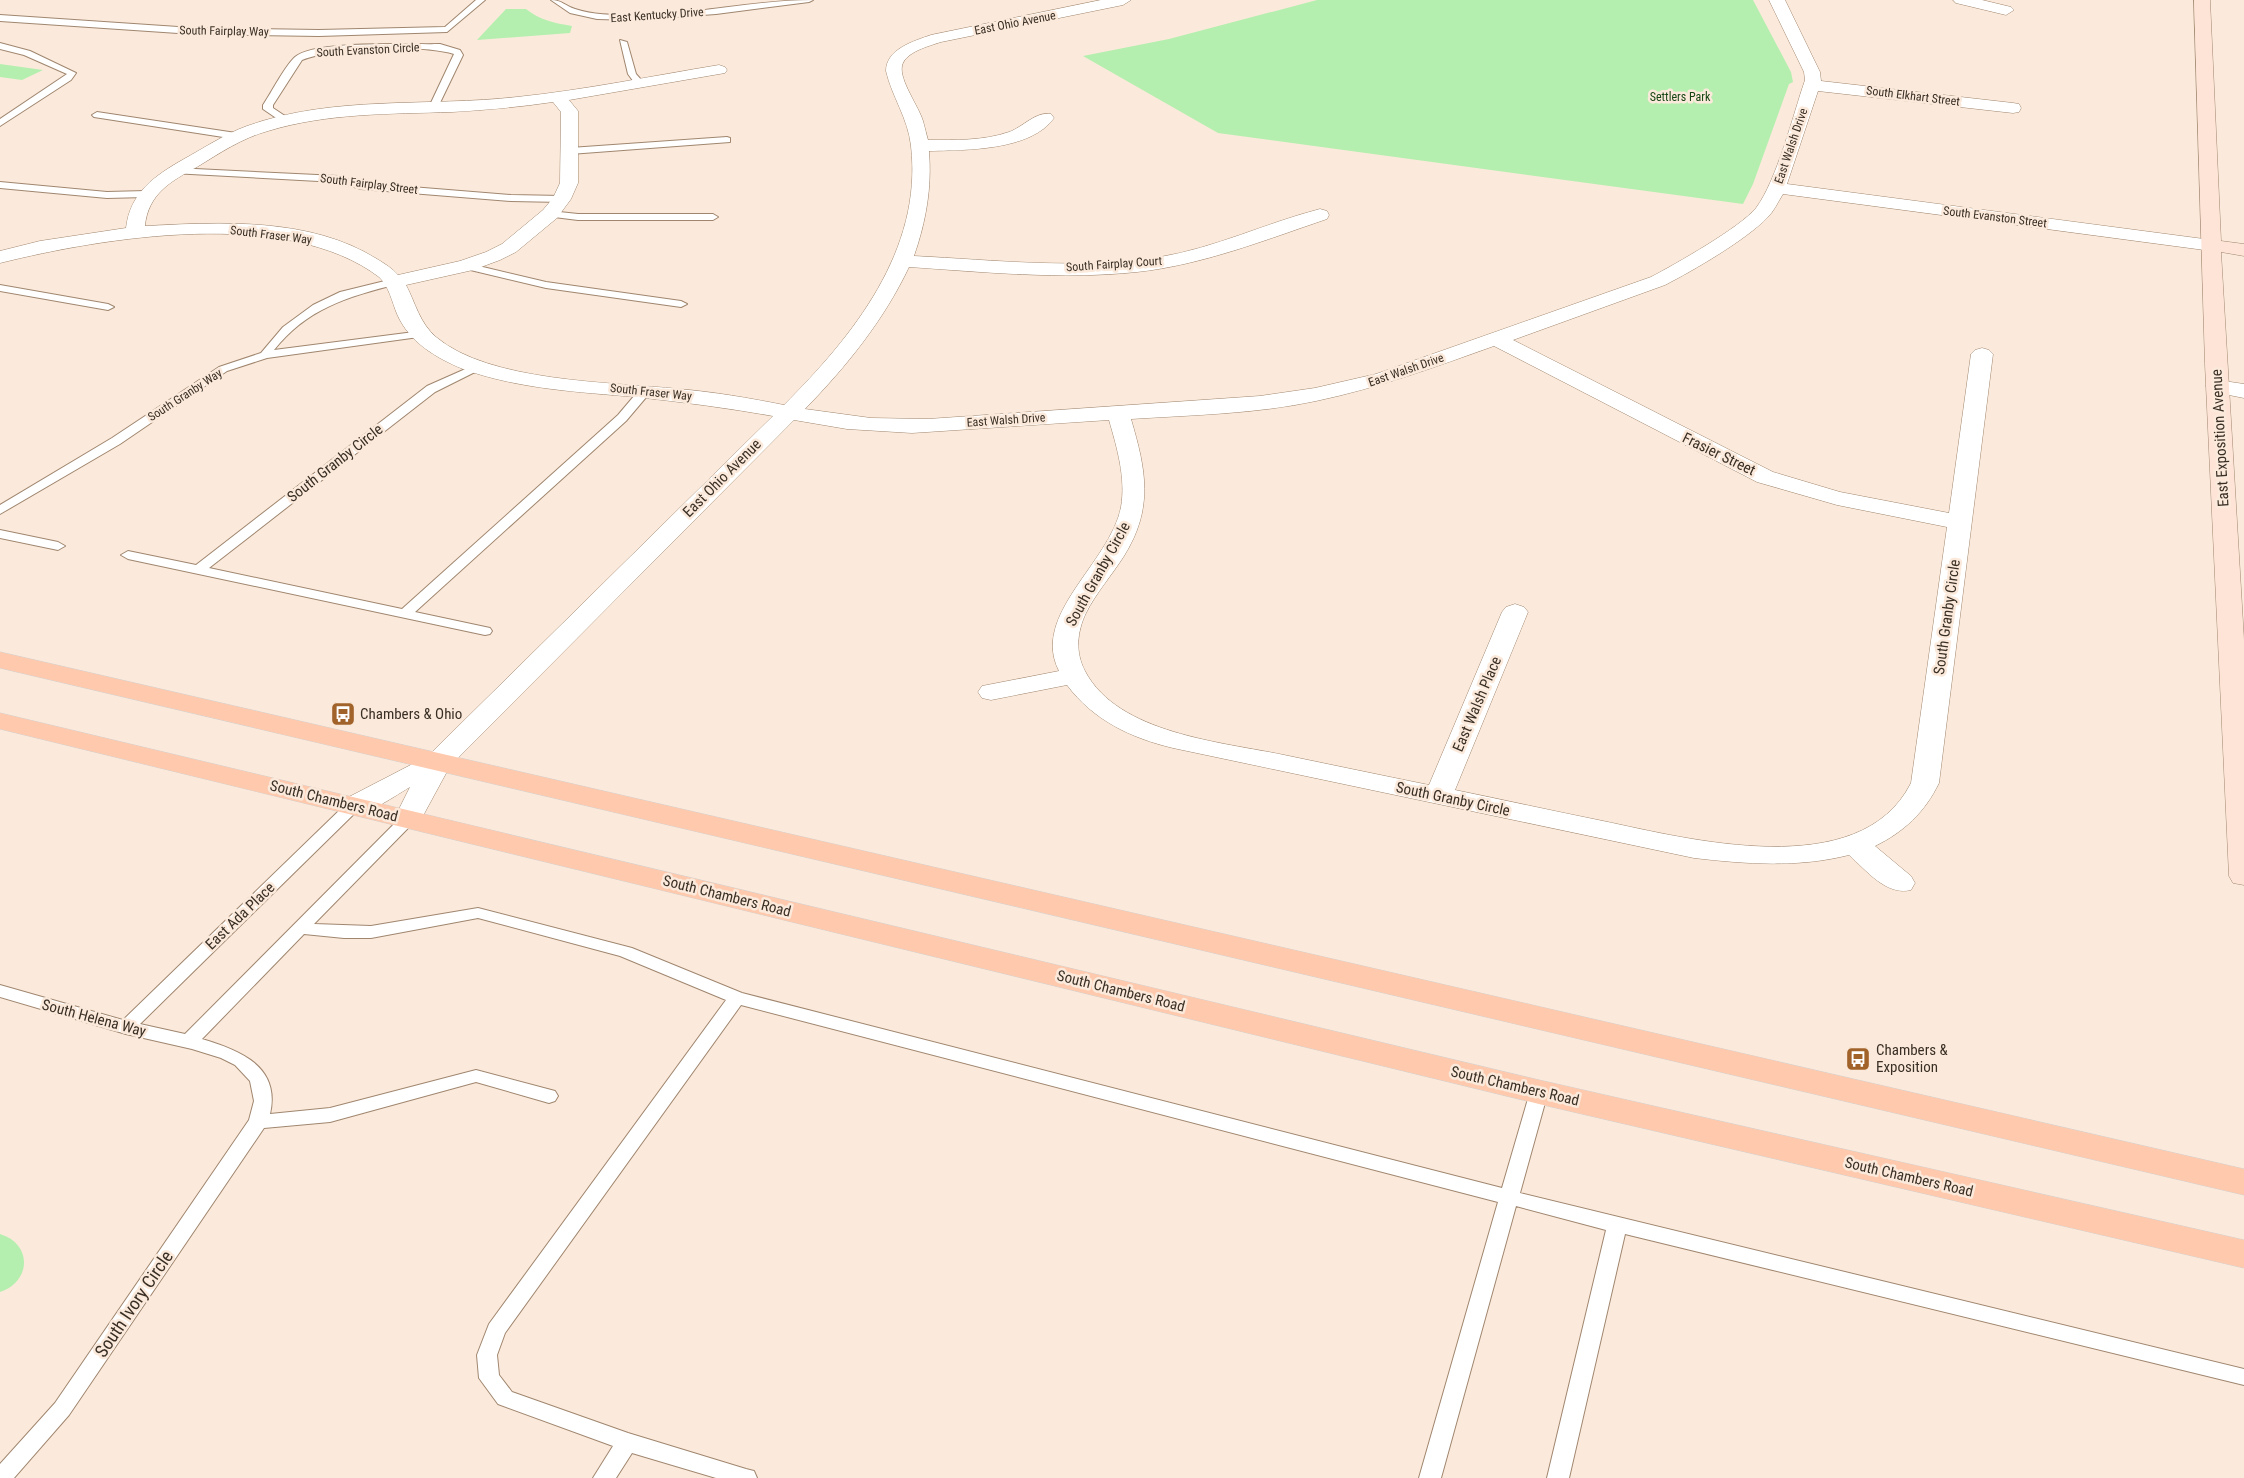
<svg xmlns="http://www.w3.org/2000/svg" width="2244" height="1478" font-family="'Roboto Condensed',sans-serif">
	<rect width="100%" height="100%" fill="#fbeadb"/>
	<g fill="#b4efaf">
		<path d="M1317 0H1753L1791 72 1793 82 1789 84 1753 184 1743 204 1218 133 1083 56 1169 39Z"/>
		<path d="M506 9H526C540 20 554 23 572 26L570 33 477 40Z"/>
		<path d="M0 64 43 70 22 80 0 77Z"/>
		<path d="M0 1234C33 1244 31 1282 0 1292Z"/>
	</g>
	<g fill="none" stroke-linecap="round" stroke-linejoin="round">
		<defs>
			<g id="lane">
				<path d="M476 0H485L447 32 319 36 193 34 0 21V15L193 28 319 30 445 27Z"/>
				<path d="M551 0C562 0 565 6 575 9 593 15 612 15 631 15 692 16 752 0 813 0L809 2 716 14 633 20 597 19 570 13Z"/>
				<path d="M620 40 627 42 636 74 644 83 642 85H636L628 74Z"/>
				<path d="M0 43 30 51 76 73 71 80 0 126V119L67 74 24 55 0 49Z"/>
				<path d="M440 44 460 50 463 55 437 109 429 107 454 54C421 44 334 48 302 60L273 105V108L288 118V122H282L263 109V105C272 92 284 67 295 57 314 40 412 45 440 44Z"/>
				<path d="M97 112 236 133 241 136 236 139 94 117 92 115Z"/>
				<path d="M727 137 730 138V142L570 154 565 151 570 148Z"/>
				<path d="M175 168 338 176 362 183 511 195 562 196 567 199 562 202 511 201 361 189 337 182 172 173V169Z"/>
				<path d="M0 182 107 192 146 191 151 194 146 197 107 198 0 188Z"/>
				<path d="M550 211 578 214H713L718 217 713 220H578L546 216 545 214Z"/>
				<path d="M466 263 546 282 681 301 687 304 681 307 546 288 462 268 461 266Z"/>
				<path d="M393 279 397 280V284C348 297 307 308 274 350L422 331 426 332V336L267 358 227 371 120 444 0 514V505L112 438 219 367 261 353 283 327 313 305 340 292Z"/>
				<path d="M0 285 108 304 114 307 108 310 0 291Z"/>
				<path d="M479 363 485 366 483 368 435 392 209 568 402 609 618 415 640 389H648V395L626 421 415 612 490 628 492 631 490 634 485 635 128 559 121 555 128 551 196 565 427 386Z"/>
				<path d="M0 530 58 542 65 546 58 550 0 538Z"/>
				<path d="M353 801 361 806 359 809 140 1024 185 1034 402 816 408 814 416 819 414 822 314 924 371 926 478 908 632 948 742 993 1502 1188 1530 1092 1533 1087 1539 1085 1545 1087 1548 1092 1520 1193 2244 1369V1385L1625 1234 1569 1478H1547L1606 1230 1516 1206 1441 1478H1419L1498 1202 741 1005 505 1333 497 1355 499 1375 512 1392 628 1433 746 1469 754 1471 757 1478H716L632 1453 616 1478H593L613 1446 498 1404 479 1378 477 1355 489 1324 726 1000 620 956 478 918 371 938H344L304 934 202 1039C239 1050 281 1066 270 1114L330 1108 476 1070 555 1091 558 1096 555 1101 549 1103 476 1082 330 1122 264 1128 69 1415 14 1478H0V1464L55 1403 249 1120 254 1101 250 1081 235 1065 221 1058 192 1049 126 1034 0 997V985L123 1020 347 803Z"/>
			</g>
			<g id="street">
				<path d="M1101 0H1131L1123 5 941 42C929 46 905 52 902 66 899 80 919 107 923 121 925 127 926 134 928 140 955 140 983 141 1009 132 1023 127 1036 111 1051 114L1054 118C1031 151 965 150 929 151 932 188 926 221 914 256 995 260 1079 270 1160 257 1215 248 1266 223 1320 209L1327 211 1329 215 1327 219C1265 240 1202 265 1137 272 1061 280 984 272 909 267 884 320 846 367 805 409L871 418 928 419 1260 396 1315 388 1376 374 1651 277C1674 265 1741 227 1756 208 1777 180 1793 115 1805 80L1804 72 1769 0H1785L1820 72 1821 81 2013 103 2019 104 2021 108 2019 112 2013 113 1818 91 1787 184 2219 241 2222 245 2219 249 2212 251 1783 194C1778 202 1774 211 1768 217 1746 240 1694 270 1665 285L1513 340 1773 472 1840 492 1949 513 1971 354 1975 350 1982 348 1989 350 1993 354 1939 783C1925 812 1904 832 1875 846L1911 876 1915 883 1911 890C1886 896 1866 870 1849 855 1798 868 1746 864 1694 858L1173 748C1131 738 1093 720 1067 685L991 700 982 698 978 692 982 686 1059 671C1030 615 1110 563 1121 507 1126 478 1117 448 1109 420L912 433 847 429 794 420 450 766 418 825 408 828 398 825 394 819 410 787C391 798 366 818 343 812L339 806 343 800 428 756 773 416C728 408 682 402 636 397 579 392 518 389 463 369 436 358 409 342 397 314 392 302 389 286 379 277 287 207 105 237 0 263V251L40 241 126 228C130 193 154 176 184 159 204 148 225 134 247 126 333 95 428 107 517 97 585 90 652 76 719 65L725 67 727 70 725 73 569 100 578 111V183L571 199 557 218 516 252 500 260 473 270 406 285C416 304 419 322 436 337 489 382 611 382 679 389 714 392 749 398 784 405 853 336 923 250 911 146 908 118 892 97 886 71 886 49 914 41 931 35ZM553 102 561 112 560 183 553 198 543 210 502 244 486 252 460 261 398 275C392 268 385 264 377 259 310 217 221 222 145 226 148 194 171 181 197 167 220 153 242 138 268 131 327 113 390 114 452 112 486 110 520 107 553 102ZM1494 346 1757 482 1837 505 1947 527 1911 783C1860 884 1689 839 1603 821 1553 811 1504 800 1455 790L1528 612 1524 607 1515 604 1506 607 1502 612 1429 785C1380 775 1332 765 1284 755 1222 742 1118 734 1085 671 1075 652 1077 632 1086 613 1096 593 1112 575 1124 556 1154 508 1146 470 1131 419 1192 415 1256 414 1316 401 1378 388 1435 367 1494 346Z"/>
				<path d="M1953 0H1982L2011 7 2014 10 2006 15 1956 3Z"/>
				<path d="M2217 380 2244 384V398L2209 391 2206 386 2209 381Z"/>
			</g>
			<path id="secondary" d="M2194 0H2210L2221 241 2244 244V256L2221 252 2244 640V885L2233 883 2229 876 2205 364Z"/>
			<g id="primary">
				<path d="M0 652 2244 1169V1195L0 668Z"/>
				<path d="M0 713 1539 1080 2244 1240V1268L1539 1104 0 729Z"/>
			</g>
		</defs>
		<use href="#lane" stroke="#a0866f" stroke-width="2"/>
		<use href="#street" stroke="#a0866f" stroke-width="1"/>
		<use href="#secondary" stroke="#a0866f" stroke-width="1"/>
		<use href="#primary" stroke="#d4d1cf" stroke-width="1"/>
		<use href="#lane" fill="#fff" fill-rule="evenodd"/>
		<use href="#street" fill="#fff" fill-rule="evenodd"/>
		<use href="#secondary" fill="#fee4d6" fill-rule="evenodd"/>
		<use href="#primary" fill="#fec9ad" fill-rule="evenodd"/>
	</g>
	<defs>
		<symbol id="bus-square" viewBox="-11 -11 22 22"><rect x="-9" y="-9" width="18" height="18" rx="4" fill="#a2632b" stroke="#fbeadb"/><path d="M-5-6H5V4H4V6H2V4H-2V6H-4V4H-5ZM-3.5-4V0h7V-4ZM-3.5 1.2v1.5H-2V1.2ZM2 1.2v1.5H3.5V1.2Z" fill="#fff"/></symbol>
	</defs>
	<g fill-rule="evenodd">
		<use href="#bus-square" x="329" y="700" width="28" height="28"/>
		<use href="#bus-square" x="1844" y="1045" width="28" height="28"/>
	</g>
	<g text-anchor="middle" stroke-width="5" stroke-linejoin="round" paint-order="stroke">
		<g font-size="12" fill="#3a2f25" stroke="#fbeadb">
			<text transform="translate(657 15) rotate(-4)" y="4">East Kentucky Drive</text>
			<text transform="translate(1015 23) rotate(-11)" y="4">East Ohio Avenue</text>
			<text transform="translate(224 31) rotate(1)" y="4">South Fairplay Way</text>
			<text transform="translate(368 50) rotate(-3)" y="4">South Evanston Circle</text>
			<text transform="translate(1913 96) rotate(7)" y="4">South Elkhart Street</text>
			<text transform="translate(1791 146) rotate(-71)" y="4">East Walsh Drive</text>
			<text transform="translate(369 184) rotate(7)" y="4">South Fairplay Street</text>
			<text transform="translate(1995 217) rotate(7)" y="4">South Evanston Street</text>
			<text transform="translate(271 235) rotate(7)" y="4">South Fraser Way</text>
			<text transform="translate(1114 264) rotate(-4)" y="4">South Fairplay Court</text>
			<text transform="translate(1406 370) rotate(-19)" y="4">East Walsh Drive</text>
			<text transform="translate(651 392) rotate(6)" y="4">South Fraser Way</text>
			<text transform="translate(185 395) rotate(-33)" y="4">South Granby Way</text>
			<text transform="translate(1006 420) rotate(-4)" y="4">East Walsh Drive</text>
		</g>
		<g font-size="12" fill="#154514" stroke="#fbeadb">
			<text x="1680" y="101">Settlers Park</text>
		</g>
		<g font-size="15" fill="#3a2f25" stroke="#fbeadb">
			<text transform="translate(2220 438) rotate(-93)" y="5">East Exposition Avenue</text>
			<text transform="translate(1719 454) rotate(26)" y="5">Frasier Street</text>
			<text transform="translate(335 463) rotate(-38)" y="5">South Granby Circle</text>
			<text transform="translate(722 478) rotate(-45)" y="5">East Ohio Avenue</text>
			<text transform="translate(1098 574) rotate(-61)" y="5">South Granby Circle</text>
			<text transform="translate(1947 617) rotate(-82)" y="5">South Granby Circle</text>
			<text transform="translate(1477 704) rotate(-67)" y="5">East Walsh Place</text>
			<text transform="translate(1453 799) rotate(12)" y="5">South Granby Circle</text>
			<text transform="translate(334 801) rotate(14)" y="5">South Chambers Road</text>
			<text transform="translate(727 896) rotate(14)" y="5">South Chambers Road</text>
			<text transform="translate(240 916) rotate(-44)" y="5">East Ada Place</text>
			<text transform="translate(1121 991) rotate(14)" y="5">South Chambers Road</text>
			<text transform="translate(94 1018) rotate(15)" y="5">South Helena Way</text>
			<text transform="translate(1515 1086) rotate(13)" y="5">South Chambers Road</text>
			<text transform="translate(1909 1177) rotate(13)" y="5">South Chambers Road</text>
		</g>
		<g font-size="15" fill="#3a2f25" stroke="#fbeadb" text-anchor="start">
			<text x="360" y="719">Chambers &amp; Ohio</text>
			<text x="1876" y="1055">Chambers &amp;<tspan x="1876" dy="17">Exposition</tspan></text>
		</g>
		<g font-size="18" fill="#3a2f25" stroke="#fbeadb">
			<text transform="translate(134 1304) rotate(-56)" y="6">South Ivory Circle</text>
		</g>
	</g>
</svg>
